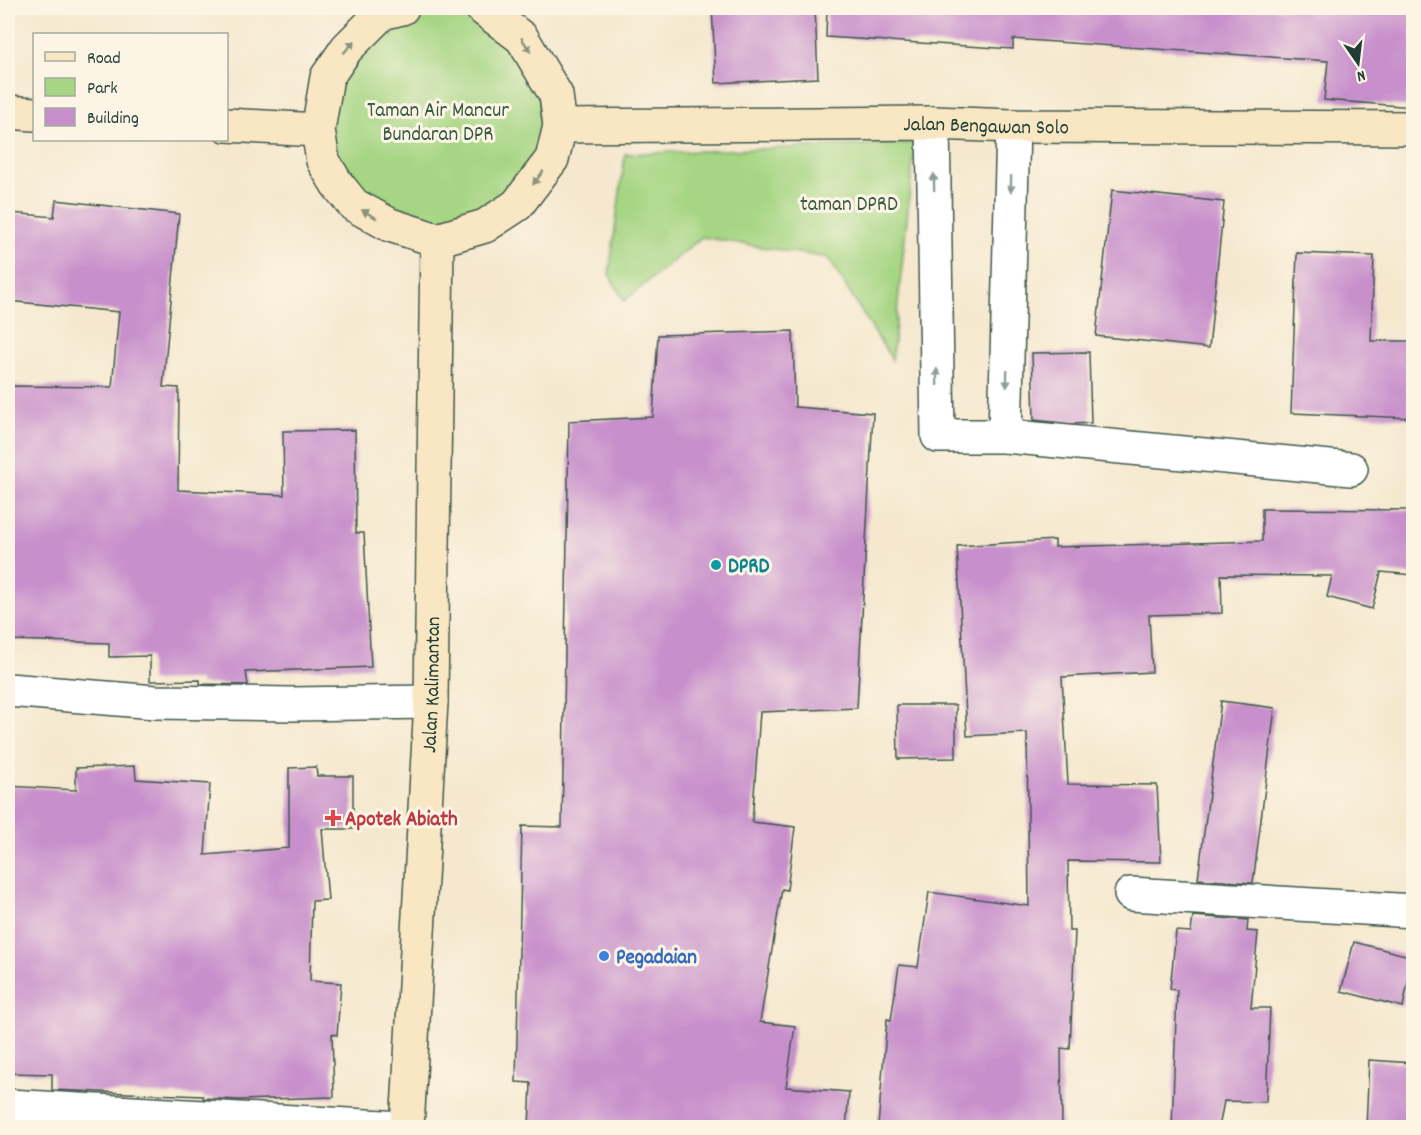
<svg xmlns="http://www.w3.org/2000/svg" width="1421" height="1135" font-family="Dekko,sans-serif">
	<rect width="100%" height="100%" fill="#fcf5e5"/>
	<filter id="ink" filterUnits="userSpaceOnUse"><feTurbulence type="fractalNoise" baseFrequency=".0167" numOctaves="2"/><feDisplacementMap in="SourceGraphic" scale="12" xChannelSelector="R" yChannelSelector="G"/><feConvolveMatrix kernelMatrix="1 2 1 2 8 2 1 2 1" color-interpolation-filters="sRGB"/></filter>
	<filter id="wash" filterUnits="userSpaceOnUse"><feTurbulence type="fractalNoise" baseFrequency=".008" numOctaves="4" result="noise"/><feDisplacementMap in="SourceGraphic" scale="24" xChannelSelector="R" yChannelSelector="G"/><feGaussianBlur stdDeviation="1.35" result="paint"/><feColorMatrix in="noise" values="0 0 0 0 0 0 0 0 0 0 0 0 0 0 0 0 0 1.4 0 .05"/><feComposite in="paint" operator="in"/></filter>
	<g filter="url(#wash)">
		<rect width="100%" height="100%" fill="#f5e8cf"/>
		<g fill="#a6d583" stroke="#62895c" stroke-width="1.5">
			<path d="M402 8H482L560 126 517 205 437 240 337 184 327 77Z"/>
			<path d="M915 143 892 360 828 258 702 237 624 301 609 274 625 154Z"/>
		</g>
		<g id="blocks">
			<g fill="#c78fcb">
				<path d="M712 8H815L818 78 716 83Z"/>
				<path d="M827 8H1413V107L1324 100 1328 61 1013 39V49L826 37Z"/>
				<path d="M1112 190 1224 202 1209 348 1096 336Z"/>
				<path d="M56 200 179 214 163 387 179 388 178 490 284 495 283 431 355 430 356 533H364L371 667 246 672 248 685 200 684V680L150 681V656L109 657V643L8 640V386L112 387 119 312 8 301V262L12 213 54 217Z"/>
				<path d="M1297 253 1374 256 1371 341H1413V418L1291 413Z"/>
				<path d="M793 331 795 407 873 413 857 708 760 712 752 822 795 827 787 890 782 889 760 1022 795 1026 786 1087 849 1092 846 1128H529L531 1083 516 1082 522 826 562 827 569 421 653 417 658 335Z"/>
				<path d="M1089 352 1091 423 1072 424 1034 420 1032 353Z"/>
				<path d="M1262 509 1413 510V575L1381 572 1372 609 1327 597 1332 576 1221 575 1222 613 1149 615 1152 672 1062 677 1068 784 1157 785 1161 862 1068 861 1069 931H1075L1070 1049 1061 1048 1062 1128 878 1126 887 1019 891 1020 899 965 918 967 929 892 1029 906 1027 733 967 736 957 546 1055 540V547L1262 541Z"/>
				<path d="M1221 701 1275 708 1253 883 1198 879Z"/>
				<path d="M897 705H956V758L898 759Z"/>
				<path d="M135 766 136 779 210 784 205 855 289 848V768L316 767 317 776H353V829H322L328 900 312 901 310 981 341 983 337 1035 332 1034 334 1097 239 1100 203 1098V1096L52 1090V1074L8 1073V786L76 790V768Z"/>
				<path d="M1193 916 1248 920 1247 931 1258 932 1251 1008H1270L1266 1102 1224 1101 1219 1128H1172L1177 990 1170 989 1176 931 1191 932Z"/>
				<path d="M1354 942 1413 957 1403 1007 1341 991Z"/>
				<path d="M1369 1060 1413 1063V1128H1366Z"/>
			</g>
		</g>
	</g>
	<g filter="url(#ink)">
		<use href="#blocks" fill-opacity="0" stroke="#3f574b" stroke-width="1.5"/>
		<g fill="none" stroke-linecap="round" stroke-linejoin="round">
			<defs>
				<g id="street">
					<path d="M933 123 938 436H1005L1351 469"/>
					<path d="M1005 436 1013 126"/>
					<path d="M8 690 155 702 291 704 431 702"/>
					<path d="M1131 894 1414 911"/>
					<path d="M8 1106 402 1128"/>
				</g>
				<g id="secondary">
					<path d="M402 8 382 13 347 48 327 77 318 130 323 161 337 184 354 205 390 225 437 240 485 226 517 205 552 159 560 126 556 95 522 38 482 8"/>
					<path d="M8 112 34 114"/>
					<path d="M226 125 318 130"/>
					<path id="s1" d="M560 126 933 123 1013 126 1414 128"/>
					<path id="s2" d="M407 1128 431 702 437 240"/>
				</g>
			</defs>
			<use href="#street" stroke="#3f574b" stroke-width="36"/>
			<use href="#secondary" stroke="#3f574b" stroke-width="36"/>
			<use href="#street" stroke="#fff" stroke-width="33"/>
			<use href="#secondary" stroke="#f9e7c3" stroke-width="33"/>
		</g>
		<defs><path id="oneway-solid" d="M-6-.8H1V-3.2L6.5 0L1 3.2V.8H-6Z" transform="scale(1.5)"/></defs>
		<g fill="#8c927c">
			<use href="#oneway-solid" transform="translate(526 45) rotate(57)"/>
			<use href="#oneway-solid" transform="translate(349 47) rotate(-49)"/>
			<use href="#oneway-solid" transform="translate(538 178) rotate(127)"/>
			<use href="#oneway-solid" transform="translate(369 214) rotate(-151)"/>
		</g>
		<g fill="#8f9e9a">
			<use href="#oneway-solid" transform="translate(934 182) rotate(-91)"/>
			<use href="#oneway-solid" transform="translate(1011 184) rotate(91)"/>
			<use href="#oneway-solid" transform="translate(937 377) rotate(-91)"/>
			<use href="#oneway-solid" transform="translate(1007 379) rotate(91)"/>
		</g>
	</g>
	<circle fill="#0f9aa8" stroke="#fcf5e5" stroke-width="2" cx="716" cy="565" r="6"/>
	<path fill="#e0444e" stroke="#fcf5e5" stroke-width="2" d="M330 809h6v6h6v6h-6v6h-6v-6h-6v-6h6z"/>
	<circle fill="#3f7fe0" stroke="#fcf5e5" stroke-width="2" cx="604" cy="956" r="6"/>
	<g text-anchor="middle" stroke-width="6" stroke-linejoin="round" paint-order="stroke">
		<g font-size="21" fill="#3a5b44" stroke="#fcf5e5">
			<text x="438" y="116">Taman Air Mancur<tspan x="438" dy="24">Bundaran DPR</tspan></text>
			<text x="849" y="210">taman DPRD</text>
		</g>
		<g font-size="21" fill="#1f3d34" stroke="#fcf5e5">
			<text dy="7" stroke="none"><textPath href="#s1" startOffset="426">Jalan Bengawan Solo</textPath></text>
			<text dy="7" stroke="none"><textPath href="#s2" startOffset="444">Jalan Kalimantan</textPath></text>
		</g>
		<g font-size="21" font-weight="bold" fill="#0d838f" stroke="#fcf5e5" text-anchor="start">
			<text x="728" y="572">DPRD</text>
		</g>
		<g font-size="21" font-weight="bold" fill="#be3a42" stroke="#fcf5e5" text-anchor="start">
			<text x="345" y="825">Apotek Abiath</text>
		</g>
		<g font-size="21" font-weight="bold" fill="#366cbe" stroke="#fcf5e5" text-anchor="start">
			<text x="616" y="963">Pegadaian</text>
		</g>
	</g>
	<rect width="1421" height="1135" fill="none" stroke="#fcf5e5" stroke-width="30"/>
	<rect x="33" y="33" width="195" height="108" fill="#fcf5e5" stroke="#a4ab9e" stroke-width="1.5"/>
	<rect x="45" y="52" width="30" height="9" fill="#f9e7c3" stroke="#a4ab9e" stroke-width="1.5"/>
	<text x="87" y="63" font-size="18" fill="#1f3d34">Road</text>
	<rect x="45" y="78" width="30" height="18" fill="#a6d583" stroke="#a4ab9e" stroke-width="1.5"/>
	<text x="87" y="93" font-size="18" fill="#1f3d34">Park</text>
	<rect x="45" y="108" width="30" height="18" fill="#c78fcb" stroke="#a4ab9e" stroke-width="1.5"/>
	<text x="87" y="123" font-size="18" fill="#1f3d34">Building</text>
	<g transform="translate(1358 63) rotate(166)" stroke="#fcf5e5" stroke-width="4.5" paint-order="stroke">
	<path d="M0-4.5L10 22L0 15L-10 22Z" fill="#1f3d34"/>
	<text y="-9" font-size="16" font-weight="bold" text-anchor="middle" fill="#1f3d34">N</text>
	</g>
</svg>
